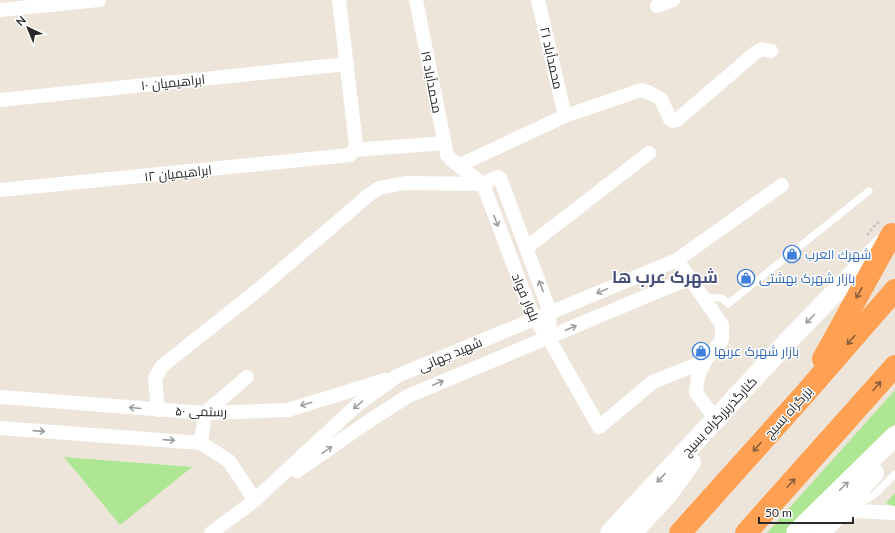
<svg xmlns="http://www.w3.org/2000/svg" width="895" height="533" font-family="Lato,Cairo,sans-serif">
	<rect width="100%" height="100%" fill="#ede5da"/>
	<g fill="#aee793">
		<path d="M895 390V424L786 533H767Z"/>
		<path d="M64 457 192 467 120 525Z"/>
		<path d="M895 493V507L886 503Z"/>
	</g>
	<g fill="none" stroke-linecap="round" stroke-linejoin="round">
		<path stroke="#c7c7c7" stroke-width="2.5" stroke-dasharray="3 2" stroke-linecap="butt" d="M867 235 877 223 880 222"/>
		<g stroke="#fff" stroke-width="7">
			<path d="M704 297 722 298 728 304 869 191"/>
			<path d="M854 507 874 495 895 474"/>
		</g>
		<g stroke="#fff" stroke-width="14">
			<path d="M416 0 447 155 454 162 483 184"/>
			<path d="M538 0 565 116"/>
			<path d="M657 6 673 0"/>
			<path d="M0 10 99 0"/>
			<path d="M0 100 347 64"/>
			<path d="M354 150 444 143"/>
			<path d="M454 162 462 164 565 116 641 90 648 92 661 99 670 119 673 121 677 120 755 53 762 49 771 51"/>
			<path d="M483 184 534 319 548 337 599 427 653 382 705 361"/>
			<path d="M0 190 350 155 354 150 356 145 339 0"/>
			<path d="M526 248 649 153"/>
			<path d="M677 260 703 297 722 325V340L705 361 698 376 696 393 716 419"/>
			<path d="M0 397 205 413 288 410 385 380"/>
			<path d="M158 410 155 378 162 366 258 290 370 194 379 188 405 183 483 184 497 177H499L500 178 550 312 548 337"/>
			<path d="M0 428 201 443 229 461 255 500"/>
			<path d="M201 443 205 413 247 377"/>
			<path d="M297 471 369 421 408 396 690 278"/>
			<path d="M835 518 858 511 895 513"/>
			<path d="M211 533 255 500 357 405 397 376 677 260 782 185"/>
		</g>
		<g stroke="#fff" stroke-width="20">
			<path d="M610 533 791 338 881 245"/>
			<path d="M632 533 667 495 691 462"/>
			<path d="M796 533 895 436"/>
			<path d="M821 533 874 473"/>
		</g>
		<g stroke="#ffa053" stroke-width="22">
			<path d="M823 359 892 234"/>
			<path d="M680 533 802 397 895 290"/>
			<path d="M746 533 895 366"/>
		</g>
	</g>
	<defs><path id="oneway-shaft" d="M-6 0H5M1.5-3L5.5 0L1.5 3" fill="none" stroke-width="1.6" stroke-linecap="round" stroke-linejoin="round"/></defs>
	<g stroke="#9f9f9f">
		<use href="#oneway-shaft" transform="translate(496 221) rotate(69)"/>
		<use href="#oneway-shaft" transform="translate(541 286) rotate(-111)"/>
		<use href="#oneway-shaft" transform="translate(602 291) rotate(157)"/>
		<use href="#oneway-shaft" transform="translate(810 319) rotate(134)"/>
		<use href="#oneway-shaft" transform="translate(571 328) rotate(-23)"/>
		<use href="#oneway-shaft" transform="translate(438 383) rotate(-23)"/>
		<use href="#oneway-shaft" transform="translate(306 404) rotate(163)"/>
		<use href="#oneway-shaft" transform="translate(358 405) rotate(141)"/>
		<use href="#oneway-shaft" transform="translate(135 408) rotate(-175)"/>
		<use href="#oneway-shaft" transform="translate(39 431) rotate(4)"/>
		<use href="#oneway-shaft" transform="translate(169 440) rotate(4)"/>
		<use href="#oneway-shaft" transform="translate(327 450) rotate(-35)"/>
		<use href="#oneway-shaft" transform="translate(661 478) rotate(133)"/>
		<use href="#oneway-shaft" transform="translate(844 486) rotate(-44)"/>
	</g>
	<g stroke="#895f3c">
		<use href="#oneway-shaft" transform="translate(859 293) rotate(119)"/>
		<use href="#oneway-shaft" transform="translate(851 340) rotate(131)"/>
		<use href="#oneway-shaft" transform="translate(877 386) rotate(-49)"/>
		<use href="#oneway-shaft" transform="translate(757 447) rotate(132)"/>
		<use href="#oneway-shaft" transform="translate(791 483) rotate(-48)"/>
	</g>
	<defs>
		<symbol id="shop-ring" viewBox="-11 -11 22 22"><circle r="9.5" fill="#fff" stroke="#3f7fe0" stroke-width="1.5"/><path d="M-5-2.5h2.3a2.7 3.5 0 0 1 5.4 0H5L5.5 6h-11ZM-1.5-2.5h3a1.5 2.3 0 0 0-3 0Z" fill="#3f7fe0"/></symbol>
	</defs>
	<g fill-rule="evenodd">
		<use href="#shop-ring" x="782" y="244" width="20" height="20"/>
		<use href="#shop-ring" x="736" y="268" width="20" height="20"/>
		<use href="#shop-ring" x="691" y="341" width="20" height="20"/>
	</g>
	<g text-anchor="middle" stroke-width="3" stroke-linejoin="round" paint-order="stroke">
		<g font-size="13" fill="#292929" stroke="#fff">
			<text transform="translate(552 58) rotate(77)" y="5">محمدآباد ۲۱</text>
			<text transform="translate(173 82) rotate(-6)" y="5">ابراهیمیان ۱۰</text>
			<text transform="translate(432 82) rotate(79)" y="5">محمدآباد ۱۹</text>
			<text transform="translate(178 173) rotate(-6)" y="5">ابراهیمیان ۱۲</text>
			<text transform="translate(526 297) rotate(67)" y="5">بلوار فواد</text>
			<text transform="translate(450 354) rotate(-23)" y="5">شهید جهانی</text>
			<text transform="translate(201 411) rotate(1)" y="5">رستمی ۵۰</text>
			<text transform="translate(788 412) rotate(-48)" y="5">بزرگراه بسیج</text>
			<text transform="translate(719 416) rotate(-47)" y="5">کنارگذربزرگراه بسیج</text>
		</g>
		<g font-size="13" fill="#366cbe" stroke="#fff" text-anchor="start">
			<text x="805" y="259">شهرك العرب</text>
			<text x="759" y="283">بازار شهرک بهشتی</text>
			<text x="714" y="356">بازار شهرک عربها</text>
		</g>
		<g font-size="17" font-weight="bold" fill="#47507d" stroke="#fff">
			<text x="665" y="283">شهرک عرب ها</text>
		</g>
	</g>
	<g transform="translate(28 28) rotate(316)" stroke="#ffffff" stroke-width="3" paint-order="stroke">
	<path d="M0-3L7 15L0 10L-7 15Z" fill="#292929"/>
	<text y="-6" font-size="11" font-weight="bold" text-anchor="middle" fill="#292929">N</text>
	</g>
	<path d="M759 517v6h94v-6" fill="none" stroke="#292929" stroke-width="2"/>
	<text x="765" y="517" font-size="12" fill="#292929" stroke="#ffffff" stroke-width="3" paint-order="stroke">50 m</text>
</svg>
